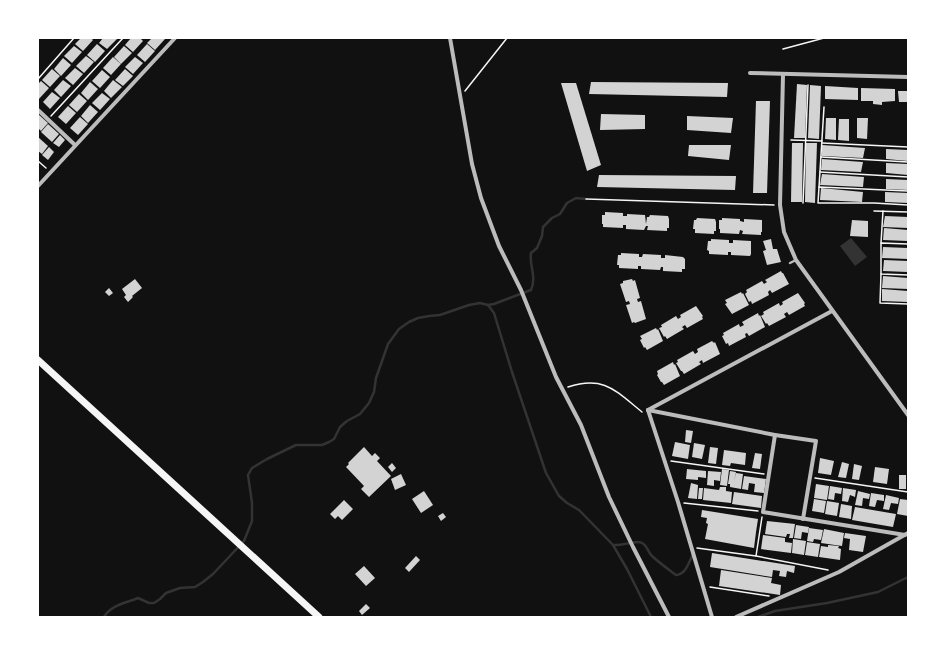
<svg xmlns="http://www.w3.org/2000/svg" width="946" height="655" font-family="'Archivo Narrow',sans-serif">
	<rect width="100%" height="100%" fill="#111"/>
	<path fill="#333" d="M851 238 867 257 855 266 840 246Z"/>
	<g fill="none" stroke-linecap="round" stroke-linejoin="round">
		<g stroke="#333" stroke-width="2.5">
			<path d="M488 305 494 313 512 372 546 473 559 496 567 503 579 510 613 545C622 546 629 542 638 542 646 542 647 550 651 555 658 562 668 569 676 575 687 574 688 562 694 553"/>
			<path d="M613 545 627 569 651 617"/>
			<path d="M104 617C111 605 126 603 138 598L149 603H154L160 599 166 593 180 588 195 587 203 582 213 574 244 541 252 521V503L248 475 252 468 267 459 296 445H322L329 442 334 439 340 427 347 421 360 414 369 403 374 392 376 378 388 344 399 329 409 322 418 318 429 316 440 315 469 305 480 303 488 305 494 304 531 290C537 277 529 266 531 253L537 248 542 236 543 227 552 218 560 214 567 203 576 198 586 199"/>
			<path d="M758 617 775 611 827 603 878 592 908 577"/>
		</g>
	</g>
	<g fill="#d3d3d3">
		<path d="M81 38H91L93 40 83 51 75 44Z"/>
		<path d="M103 38H118L107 49 99 43Z"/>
		<path d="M131 38H140L143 41 133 52 125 45Z"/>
		<path d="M152 38H164L165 39 155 50 147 43Z"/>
		<path d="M97 44 105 51 95 62 87 55Z"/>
		<path d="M147 44 155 51 145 62 137 55Z"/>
		<path d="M74 46 82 52 72 63 64 56Z"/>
		<path d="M124 46 132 53 121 64 114 57Z"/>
		<path d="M86 56 94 62 84 73 76 66Z"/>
		<path d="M113 57 121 64 111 75 103 68Z"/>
		<path d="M135 57 143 63 133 74 125 67Z"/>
		<path d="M63 58 71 65 61 76 54 69Z"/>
		<path d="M75 68 83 74 73 85 65 78Z"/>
		<path d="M52 69 60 76 50 87 42 80Z"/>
		<path d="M125 69 133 76 123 86 115 80Z"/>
		<path d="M102 70 110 77 100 88 92 81Z"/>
		<path d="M63 80 71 86 61 97 54 90Z"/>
		<path d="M113 80 122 87 111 98 104 91Z"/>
		<path d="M41 81 49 88 38 100V84Z"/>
		<path d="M90 82 98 89 88 100 81 93Z"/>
		<path d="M591 82 728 83 727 97 589 94Z"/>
		<path d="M561 83H576L601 165 587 171Z"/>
		<path d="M797 84 807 85 805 138H794Z"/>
		<path d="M810 85 821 86 819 139 808 138Z"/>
		<path d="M825 86 858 88V100L825 99Z"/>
		<path d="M861 88 895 89V101L882 102V105L873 104V101H861Z"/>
		<path d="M898 91H908V102H899Z"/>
		<path d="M52 92 60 98 50 109 43 102Z"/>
		<path d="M102 93 110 99 100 110 92 103Z"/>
		<path d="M79 94 87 101 77 112 69 105Z"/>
		<path d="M756 101H770L767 193H753Z"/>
		<path d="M90 105 98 112 88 123 81 116Z"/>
		<path d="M68 106 76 113 66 124 58 117Z"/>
		<path d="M38 114 48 123 41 131 38 128Z"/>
		<path d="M601 114 645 115V129L600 130Z"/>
		<path d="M687 116 733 118 731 133 687 130Z"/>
		<path d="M80 117 88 124 78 135 70 128Z"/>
		<path d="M826 118H836V140L825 139Z"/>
		<path d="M857 118H868L867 139 857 138Z"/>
		<path d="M839 119H849V141L838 140Z"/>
		<path d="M48 124 59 134 52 142 41 132Z"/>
		<path d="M60 135 65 140 59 147 53 143Z"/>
		<path d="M38 137 48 146 42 154 38 151Z"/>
		<path d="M792 143H803L802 202H791Z"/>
		<path d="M806 143H817L815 203 805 202Z"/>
		<path d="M689 145H731L729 160 688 156Z"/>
		<path d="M822 145 865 148 863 158 822 156Z"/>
		<path d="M49 147 54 152 48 160 42 155Z"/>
		<path d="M886 149 908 150V161L886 159Z"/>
		<path d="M822 159 863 162 861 172 821 170Z"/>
		<path d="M886 163 908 164V175L886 173Z"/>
		<path d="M822 174 864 177 863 187 820 185Z"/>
		<path d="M599 175 736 176 735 190 597 187Z"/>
		<path d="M886 179 908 180V190L886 189Z"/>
		<path d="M821 188 863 192 862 202 820 200Z"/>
		<path d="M885 192 908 193V203L885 202Z"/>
		<path d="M605 212 623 213V216H627V214L645 215 646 224 647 217H649L650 215 668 216 669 219V228H667V231L647 230 648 226H646L644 230 626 229V225H623V228L603 227V224H602V215H605Z"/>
		<path d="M885 216 908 217V228L883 227Z"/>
		<path d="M697 218 715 219 716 222V231H714V234L695 233V229H693L694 220H696Z"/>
		<path d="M722 218 740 219V221L744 222V219L762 220V232H761V235L742 234 743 231 740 230 739 234 720 233V229H719V220H722Z"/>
		<path d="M852 220 868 221V237L850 236Z"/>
		<path d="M884 228 908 230V241L883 240Z"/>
		<path d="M711 239 729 240V243H733V240L751 241V254L750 256 731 255V252H728V255L709 254V251L707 250 708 241H711Z"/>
		<path d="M771 239 773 249H777L781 262 767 265 763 251 766 250 763 241Z"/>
		<path d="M883 247 908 248V259L882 258Z"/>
		<path d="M621 253 639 254V257H642L643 254 661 255V258H665V255L683 257 685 259V269H682V272L663 271V267H661L660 270 641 269V266H638V269L619 268V265H617L618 255H621Z"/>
		<path d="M884 260 908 261V272L883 271Z"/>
		<path d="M781 271 782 273H783L789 284 772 293 770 290 768 292 769 295 752 304 751 301 749 302 745 294 747 292 746 290 762 281 764 284 767 282 765 280Z"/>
		<path d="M883 276 908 278V289L882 288Z"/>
		<path d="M135 279 142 288 132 296 133 297 128 302 124 297 126 295 122 289Z"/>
		<path d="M632 279 633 281 635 280 640 298 637 299 638 302 641 301 646 319 635 323 634 322 632 323 626 305 630 304 629 301 626 302 620 284 623 283V281Z"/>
		<path d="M109 288 113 293 109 296 105 292Z"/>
		<path d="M882 289 908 291V302L882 301Z"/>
		<path d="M741 292 742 294 743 293 749 305 732 314 725 304 727 303 725 300Z"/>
		<path d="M798 293 805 303 804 304 805 306 789 315 787 312 784 314 786 317 769 326 767 323 766 324 761 316 764 314 763 312 779 303 780 306 783 304 782 302Z"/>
		<path d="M696 306 703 316 702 317 703 319 687 328 685 325 682 327 684 329 667 339 665 336 664 337 659 328 662 327 661 325 676 316 678 319 681 317 680 315Z"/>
		<path d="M758 313 759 316 760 315 765 327 749 336 747 333 745 334 746 337 729 346 728 343 726 344 722 336 724 335 723 333 739 324 740 327 744 325 742 322Z"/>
		<path d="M656 328 657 330 658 329 663 341 647 350 645 347 644 348 640 340 642 339 640 336Z"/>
		<path d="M712 341 714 343 715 342 720 354 703 363 702 360 699 362 701 364 684 374 682 371H681L676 363 678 362 677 360 693 351 695 354 698 352 697 349Z"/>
		<path d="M673 362 674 365 675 364 680 376 664 385 662 382H661L657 375 658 374 657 371Z"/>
		<path d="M686 430 693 431 691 443 685 442Z"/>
		<path d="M675 442 690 445 688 459 672 456Z"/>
		<path d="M694 443 705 445 702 459 692 457Z"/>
		<path d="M364 447 372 456 375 453 380 458 377 461 391 476 369 497 361 489 364 486 346 467 349 464 348 463Z"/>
		<path d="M710 447 718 448 716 464 708 463Z"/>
		<path d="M724 450 746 453 745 465 731 463 730 466 722 465Z"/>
		<path d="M755 453 762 454 760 469 752 468Z"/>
		<path d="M820 458 834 461 831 475 818 473Z"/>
		<path d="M842 462 849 464 846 478 838 477Z"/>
		<path d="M392 463 396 468 392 472 388 467Z"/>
		<path d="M854 464 862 466 859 480 852 479Z"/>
		<path d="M875 467 889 469 887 484 873 482Z"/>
		<path d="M687 469 706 471V478L698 477V480L686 479Z"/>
		<path d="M722 469 729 470 727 486 720 485Z"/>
		<path d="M708 471 721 472 720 481 714 480V486L707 485Z"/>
		<path d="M730 471 736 472 734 481 736 473 743 474 741 489 730 487V484H728Z"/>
		<path d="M401 474 406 485 395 490 391 479Z"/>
		<rect x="899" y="475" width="7" height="14"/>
		<path d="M744 476 766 479 764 493 754 492 755 484 749 483 748 490 742 489Z"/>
		<path d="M691 483 698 485 697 499 688 498Z"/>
		<path d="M816 484 829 486 827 500 814 498Z"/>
		<path d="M830 486 842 488 841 494 835 493 834 500 828 499Z"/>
		<path d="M720 487H726V491L732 492 731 503 703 500 704 488 719 490Z"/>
		<path d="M699 488H703L702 499H698Z"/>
		<path d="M843 488 856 490 855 497 850 495 848 502 842 501Z"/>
		<path d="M424 491 433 505 421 513 412 499Z"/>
		<path d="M858 491 870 494 869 499 863 498 862 506 855 505Z"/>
		<path d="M734 492 762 496 761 508 732 504Z"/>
		<path d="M871 493 884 495V501L877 500 875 507 869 506Z"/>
		<path d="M886 495 899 498 898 504 891 503 889 510 883 509Z"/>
		<path d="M814 499 826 501 824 513 812 511Z"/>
		<path d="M900 499 908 500V516L897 514Z"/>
		<path d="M344 500 353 509 342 520 338 516 335 519 330 514Z"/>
		<path d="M827 501 839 503 837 516 825 514Z"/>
		<path d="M841 504 852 506 851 519 839 517Z"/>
		<path d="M855 507 896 514 893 527 852 520Z"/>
		<path d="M702 510 758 519 756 532H751H756L754 548 705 539 708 524 706 523 707 518 701 517Z"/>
		<path d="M443 513 446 517 441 521 438 516Z"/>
		<path d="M767 521 795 524 793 538H789L790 534H787L786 537 765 534Z"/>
		<path d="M796 525 809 527 808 533 802 532 801 539 794 538Z"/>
		<path d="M809 528 823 530 821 540 814 539 813 542 807 541Z"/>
		<path d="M824 529 844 533 842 546 821 543Z"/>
		<path d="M845 533 866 536 863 552 849 550 850 539 844 538Z"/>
		<path d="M763 535 785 538V542L792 543 791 553 761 549Z"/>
		<path d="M793 539 806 541 804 555 792 553Z"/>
		<path d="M807 542 820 544 818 557 805 555Z"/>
		<path d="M828 545 839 546 838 548 841 549 840 560 819 557 821 546 828 547Z"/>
		<path d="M712 553 795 566 794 573 787 571 786 577 779 576 780 571 773 570 772 577 710 567Z"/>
		<path d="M416 556 420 560 409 572 405 568Z"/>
		<path d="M364 566 375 578 366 586 355 574Z"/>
		<path d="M721 570 772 578 771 583 781 585 780 595 719 586Z"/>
		<path d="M366 604 370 608 362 615 359 611Z"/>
	</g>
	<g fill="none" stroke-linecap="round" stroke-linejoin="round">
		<g stroke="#f5f5f5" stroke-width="1.5">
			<path d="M783 49 824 38"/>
			<path d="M38 79 74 38"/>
			<path d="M465 91 507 38"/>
			<path d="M51 116 123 38"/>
			<path d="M791 140 822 141"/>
			<path d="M822 143 908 147"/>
			<path d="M821 157 908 162"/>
			<path d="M38 161 46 168"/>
			<path d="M820 172 908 177"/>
			<path d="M819 187 824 107"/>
			<path d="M908 191 819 187 818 203H874L908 205"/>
			<path d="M586 199 774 205"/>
			<path d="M803 203 808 85"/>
			<path d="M874 211 908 212"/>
			<path d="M881 243 883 211"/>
			<path d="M908 244 881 243V274L908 275"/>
			<path d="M881 274 880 303 908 304"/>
			<path d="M568 387C604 375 616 391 642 412"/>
			<path d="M671 461 764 474"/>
			<path d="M815 478 908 492"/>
			<path d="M684 503 758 511"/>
			<path d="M697 548 756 556 828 570"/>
			<path d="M756 556 762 517"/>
			<path d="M710 587 769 596"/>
		</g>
		<path stroke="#bcbcbc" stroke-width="2.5" d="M790 263 796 260"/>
		<g stroke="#bcbcbc" stroke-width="4">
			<path d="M450 38 472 164 481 198 499 246 521 290 556 377 581 425 609 497 633 547 669 617"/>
			<path d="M750 73 908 77"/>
			<path d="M783 75 780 205 784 232 796 260 908 415"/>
			<path d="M38 110 75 145"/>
			<path d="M38 186 175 38"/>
			<path d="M648 410 775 435 816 441 803 519"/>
			<path d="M648 410 678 502 712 617"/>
			<path d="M648 410 832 311"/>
			<path d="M775 435 763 512 905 535"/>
			<path d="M736 617 839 572 908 533"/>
		</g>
		<path stroke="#f5f5f5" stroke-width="7" d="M38 360 319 617"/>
	</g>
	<rect width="946" height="655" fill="none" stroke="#ffffff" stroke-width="78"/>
</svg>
